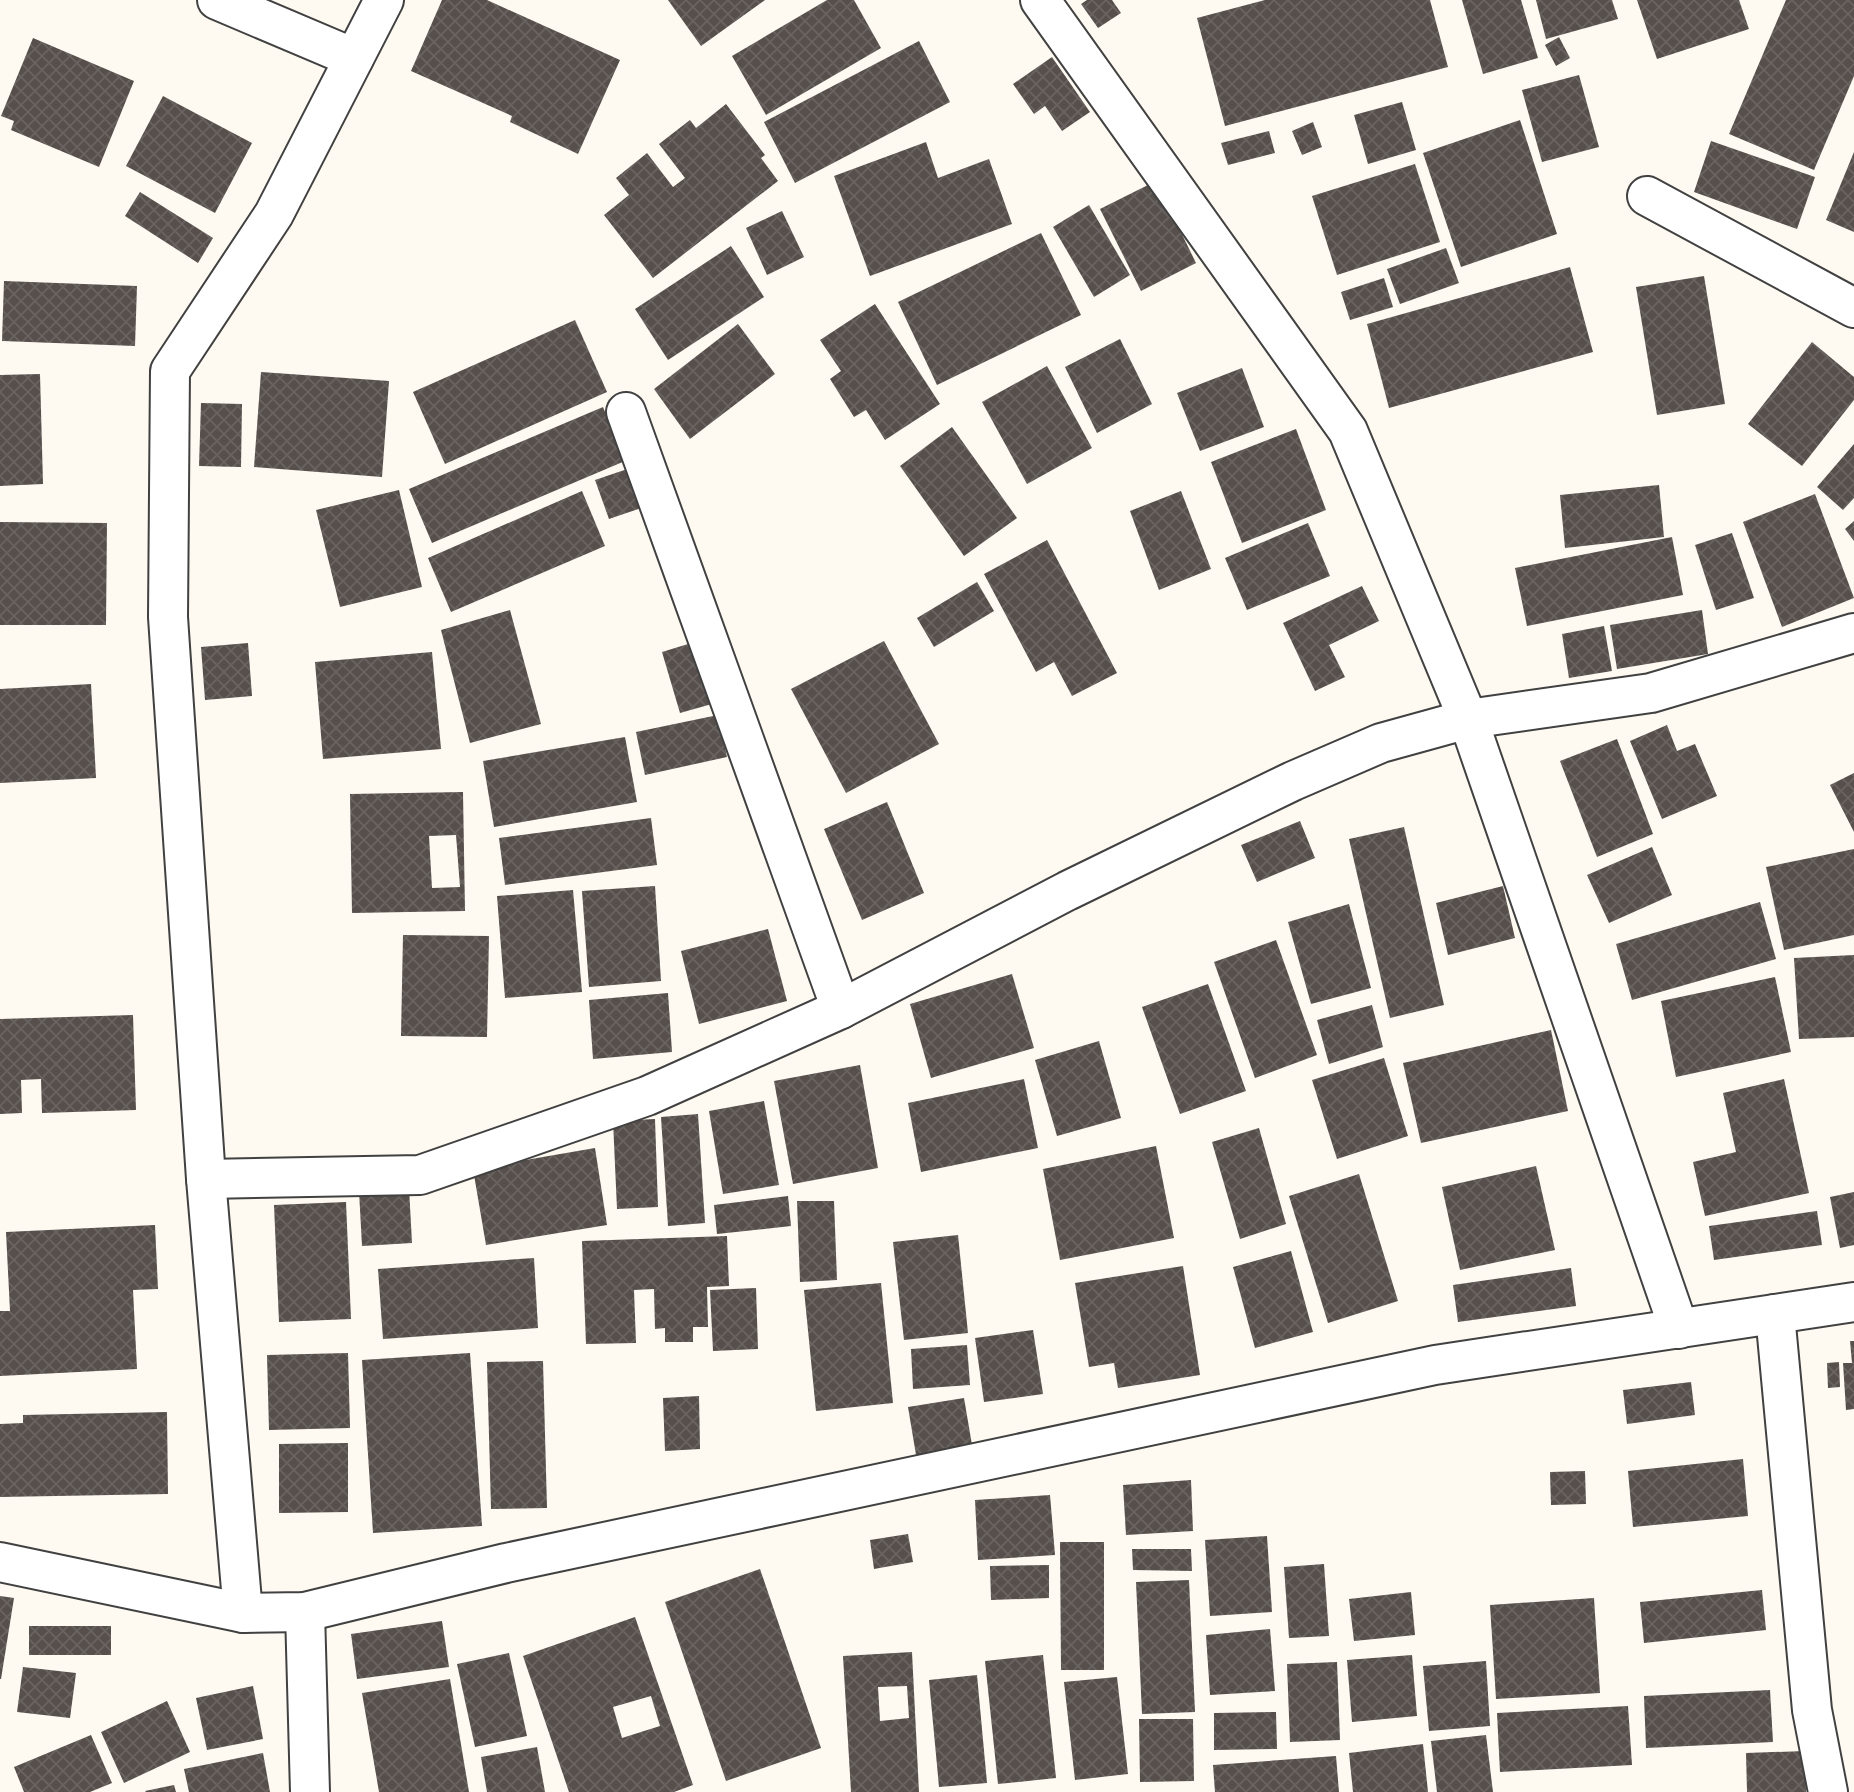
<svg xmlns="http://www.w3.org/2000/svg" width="1854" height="1792" font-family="'Source Serif 4',serif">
	<defs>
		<pattern id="building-cross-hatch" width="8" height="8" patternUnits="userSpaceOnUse" patternTransform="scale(1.75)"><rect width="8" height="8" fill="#564f4c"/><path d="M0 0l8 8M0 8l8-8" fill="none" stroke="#696461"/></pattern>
	</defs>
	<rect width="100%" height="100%" fill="#fefaf1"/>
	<g fill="url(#building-cross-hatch)" fill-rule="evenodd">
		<path d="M442 0H487L620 60 578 154 510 122 512 116 411 71Z"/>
		<path d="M668 0H765L701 46Z"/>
		<path d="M827 0H854L881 48 766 115 732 56Z"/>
		<path d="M1087 0H1112L1121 13 1098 28 1081 4Z"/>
		<path d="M1265 0H1430L1448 67 1225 126 1197 18Z"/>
		<path d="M1462 0H1521L1538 58 1483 74Z"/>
		<path d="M1536 0H1612L1618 19 1546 39Z"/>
		<path d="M1637 0H1739L1749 29 1657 59Z"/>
		<path d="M1786 0H1854V76L1814 170 1729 134Z"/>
		<path d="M1559 37 1570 58 1556 66 1545 45Z"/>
		<path d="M33 38 134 81 99 167 11 130 14 121 1 116Z"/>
		<path d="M919 41 950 102 795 183 764 122Z"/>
		<path d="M1052 57 1090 112 1062 131 1045 106 1034 114 1013 84Z"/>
		<path d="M1579 75 1599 147 1542 162 1522 90Z"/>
		<path d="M163 96 252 143 215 213 126 166Z"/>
		<path d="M1402 102 1416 150 1368 164 1354 115Z"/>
		<path d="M726 104 765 155 761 158 778 181 653 278 604 215 629 195 616 178 647 153 673 187 685 178 659 144 690 120 696 128Z"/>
		<path d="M1520 120 1557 234 1461 267 1423 153Z"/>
		<path d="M1313 122 1322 147 1302 155 1292 131Z"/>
		<path d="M1269 131 1275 153 1228 165 1221 143Z"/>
		<path d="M1711 141 1815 177 1797 229 1694 192Z"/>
		<path d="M926 142 938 178 989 159 1012 224 870 276 834 176Z"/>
		<path d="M1854 152V232L1826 220Z"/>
		<path d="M1415 164 1440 242 1337 275 1312 196Z"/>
		<path d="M1156 181 1196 263 1141 291 1100 209Z"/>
		<path d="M140 192 213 238 198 263 125 216Z"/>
		<path d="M1089 205 1130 275 1094 297 1053 227Z"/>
		<path d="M782 211 804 257 767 275 746 228Z"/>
		<path d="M1041 233 1081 315 937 385 898 302Z"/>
		<path d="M731 246 764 297 668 360 635 309Z"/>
		<path d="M1446 248 1459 283 1400 304 1387 269Z"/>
		<path d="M1570 267 1593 352 1389 408 1367 324Z"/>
		<path d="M1704 276 1725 404 1657 415 1636 287Z"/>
		<path d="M1384 278 1393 307 1350 320 1341 292Z"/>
		<path d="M4 281 137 286 135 346 2 341Z"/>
		<path d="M875 304 940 404 885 440 866 410 854 417 830 379 841 371 820 340Z"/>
		<path d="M575 320 607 392 445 464 413 392Z"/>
		<path d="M738 324 775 374 690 439 654 389Z"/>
		<path d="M1120 339 1152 404 1097 433 1065 367Z"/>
		<path d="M1812 342 1854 377V400L1802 466 1748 424Z"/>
		<path d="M1047 366 1092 448 1027 484 982 402Z"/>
		<path d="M1242 368 1264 427 1200 451 1177 393Z"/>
		<path d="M261 372 389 381 382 477 254 467Z"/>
		<path d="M40 374 43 484 0 486V375Z"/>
		<path d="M201 403 242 404 241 467 199 466Z"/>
		<path d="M603 407 625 461 432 543 409 489Z"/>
		<path d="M952 427 1017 518 964 556 900 466Z"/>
		<path d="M1296 429 1326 510 1242 543 1211 462Z"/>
		<path d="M1854 444V498L1843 510 1817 487Z"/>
		<path d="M636 466 650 505 609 519 595 480Z"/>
		<path d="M1659 485 1664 537 1565 548 1560 495Z"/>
		<path d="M399 490 422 587 340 607 316 510Z"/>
		<path d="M582 491 605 546 451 612 428 558Z"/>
		<path d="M1181 491 1211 569 1159 590 1130 511Z"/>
		<path d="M1815 494 1854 598 1782 627 1743 522Z"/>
		<path d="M1854 521V541L1845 529Z"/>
		<path d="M0 522 107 523 106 625H0Z"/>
		<path d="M1308 523 1330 576 1247 610 1225 558Z"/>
		<path d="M1732 533 1754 598 1716 610 1695 545Z"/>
		<path d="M1672 537 1683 595 1527 626 1515 568Z"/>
		<path d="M1047 540 1117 673 1072 696 1054 662 1036 672 984 574Z"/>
		<path d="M977 582 994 611 934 647 917 618Z"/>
		<path d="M1362 586 1379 621 1329 645 1345 677 1315 691 1283 623Z"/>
		<path d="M510 610 541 724 470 743 441 630Z"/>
		<path d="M1702 610 1708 654 1617 669 1610 625Z"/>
		<path d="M1604 626 1612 671 1569 678 1562 634Z"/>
		<path d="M701 640 719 702 680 713 662 652Z"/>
		<path d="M884 641 939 744 846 793 791 689Z"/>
		<path d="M248 643 252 696 205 700 201 647Z"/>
		<path d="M432 652 441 749 323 759 315 662Z"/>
		<path d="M91 684 96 778 0 783V689Z"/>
		<path d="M718 715 727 757 645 775 636 732Z"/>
		<path d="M1667 725 1677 751 1695 744 1717 796 1662 819 1630 741Z"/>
		<path d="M625 737 637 802 494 827 483 761Z"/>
		<path d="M1617 739 1653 834 1597 857 1560 761Z"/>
		<path d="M1854 773V832L1830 785Z"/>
		<path d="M463 792 465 911 352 913 350 794ZM456 835 460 887 432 888 429 836Z"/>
		<path d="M887 802 924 893 862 920 824 829Z"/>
		<path d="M651 818 657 865 505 885 499 838Z"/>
		<path d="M1300 821 1315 858 1257 882 1241 845Z"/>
		<path d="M1404 827 1444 1005 1390 1018 1349 839Z"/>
		<path d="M1652 847 1672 895 1609 923 1587 875Z"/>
		<path d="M1854 849V935L1784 950 1766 867Z"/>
		<path d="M655 886 661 981 589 987 582 891Z"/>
		<path d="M1503 886 1515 938 1448 955 1436 903Z"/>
		<path d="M573 890 582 992 505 998 497 896Z"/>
		<path d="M1760 902 1776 959 1632 1000 1616 944Z"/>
		<path d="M1349 904 1371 988 1311 1004 1288 922Z"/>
		<path d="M768 929 787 1001 699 1024 681 951Z"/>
		<path d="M403 935 489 936 487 1037 401 1036Z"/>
		<path d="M1276 940 1317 1055 1255 1078 1214 962Z"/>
		<path d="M1854 955V1037L1799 1039 1794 958Z"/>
		<path d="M1012 974 1034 1048 931 1078 910 1004Z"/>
		<path d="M1775 977 1791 1052 1676 1077 1661 1001Z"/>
		<path d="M1208 984 1246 1091 1180 1114 1142 1007Z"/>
		<path d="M668 993 672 1052 593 1059 589 1000Z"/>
		<path d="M1372 1005 1383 1047 1329 1064 1317 1020Z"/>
		<path d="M133 1015 136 1110 42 1113 41 1079 21 1080 22 1113 0 1114V1019Z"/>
		<path d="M1551 1030 1568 1111 1421 1143 1403 1063Z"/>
		<path d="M1099 1041 1121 1118 1057 1136 1035 1060Z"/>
		<path d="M1384 1058 1408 1136 1337 1159 1312 1080Z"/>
		<path d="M860 1065 878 1168 793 1184 774 1081Z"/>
		<path d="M1024 1079 1038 1148 921 1172 908 1103Z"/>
		<path d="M1784 1079 1809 1193 1705 1216 1693 1162 1736 1152 1723 1093Z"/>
		<path d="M764 1101 779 1185 723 1194 709 1111Z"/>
		<path d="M698 1114 705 1223 668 1226 661 1117Z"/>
		<path d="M655 1119 658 1207 617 1209 613 1121Z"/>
		<path d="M1259 1128 1286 1224 1240 1239 1212 1142Z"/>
		<path d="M1156 1146 1174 1238 1060 1260 1043 1169Z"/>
		<path d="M595 1148 607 1225 486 1245 473 1169Z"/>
		<path d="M1536 1166 1555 1250 1460 1270 1442 1187Z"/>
		<path d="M1359 1174 1398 1301 1328 1323 1289 1196Z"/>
		<path d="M409 1188 412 1243 362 1246 359 1191Z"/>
		<path d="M1854 1192V1245L1840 1248 1830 1197Z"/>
		<path d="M788 1196 791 1226 717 1234 714 1205Z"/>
		<path d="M797 1201H834L837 1280 800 1282Z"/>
		<path d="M346 1202 351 1319 279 1322 274 1205Z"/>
		<path d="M1817 1211 1822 1245 1714 1260 1709 1226Z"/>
		<path d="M155 1225 158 1289 133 1290 137 1369 0 1376V1311H10L6 1232Z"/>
		<path d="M958 1235 968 1333 904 1340 893 1242Z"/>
		<path d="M727 1236 729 1286 707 1287 708 1327H693V1342H665V1328L655 1329 654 1289 634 1290 636 1343 586 1344 582 1241Z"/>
		<path d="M1291 1251 1313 1332 1255 1348 1233 1267Z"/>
		<path d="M534 1258 538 1328 383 1339 378 1269Z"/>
		<path d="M1183 1266 1200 1375 1118 1388 1114 1363 1089 1367 1075 1283Z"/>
		<path d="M1571 1268 1576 1306 1458 1322 1453 1285Z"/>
		<path d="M881 1283 893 1403 816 1411 804 1290Z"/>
		<path d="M756 1288 758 1349 713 1351 710 1290Z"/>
		<path d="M1033 1330 1043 1394 984 1402 975 1338Z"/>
		<path d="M1850 1341H1854V1409L1846 1410 1843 1363H1852Z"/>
		<path d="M967 1345 970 1385 913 1389 911 1349Z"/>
		<path d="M348 1353 350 1428 269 1430 267 1355Z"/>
		<path d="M470 1353 482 1526 373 1533 362 1360Z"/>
		<path d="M543 1361 547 1508 491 1509 487 1362Z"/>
		<path d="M1839 1362 1840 1387 1828 1388 1827 1363Z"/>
		<path d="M1691 1382 1695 1415 1627 1424 1623 1390Z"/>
		<path d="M699 1396 700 1449 665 1451 663 1398Z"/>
		<path d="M964 1398 972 1445 916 1455 908 1407Z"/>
		<path d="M167 1412 168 1494 0 1497V1424L23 1423V1415Z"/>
		<path d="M348 1443V1512L279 1513V1444Z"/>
		<path d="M1743 1459 1748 1516 1633 1527 1628 1471Z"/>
		<path d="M1585 1471 1586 1504 1551 1505 1550 1472Z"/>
		<path d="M1191 1480 1193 1531 1126 1535 1123 1485Z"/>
		<path d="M1050 1495 1055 1555 978 1560 975 1500Z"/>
		<path d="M908 1534 913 1562 874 1569 870 1540Z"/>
		<path d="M1267 1536 1272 1612 1210 1616 1205 1540Z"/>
		<path d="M1060 1542H1104V1670H1061Z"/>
		<path d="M1132 1549H1191L1192 1571 1133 1570Z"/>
		<path d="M1324 1564 1329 1636 1289 1638 1284 1567Z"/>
		<path d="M1049 1565V1598L991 1600 990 1566Z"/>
		<path d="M760 1569 821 1748 726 1781 665 1602Z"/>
		<path d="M1189 1580 1195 1712 1142 1714 1136 1582Z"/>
		<path d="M1762 1590 1766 1630 1644 1643 1640 1602Z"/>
		<path d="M1411 1592 1415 1635 1354 1641 1349 1599Z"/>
		<path d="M0 1596 14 1598 1 1679H0Z"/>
		<path d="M1594 1598 1600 1693 1496 1699 1490 1605Z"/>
		<path d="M635 1617 693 1785 674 1792H569L523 1656ZM651 1696 660 1726 622 1738 613 1707Z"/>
		<path d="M442 1621 449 1667 357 1679 351 1634Z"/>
		<rect x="29" y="1626" width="82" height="29"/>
		<path d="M1270 1629 1275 1691 1210 1695 1206 1635Z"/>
		<path d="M912 1652 919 1792H851L843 1656ZM907 1686 909 1718 880 1721 878 1687Z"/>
		<path d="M509 1653 527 1736 475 1747 457 1664Z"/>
		<path d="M1043 1655 1056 1778 998 1784 985 1661Z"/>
		<path d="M1412 1655 1417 1716 1352 1722 1347 1660Z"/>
		<path d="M1486 1661 1490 1726 1429 1731 1423 1666Z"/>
		<path d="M1337 1662 1340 1740 1290 1742 1287 1664Z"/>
		<path d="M23 1667 76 1673 70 1718 17 1712Z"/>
		<path d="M977 1675 987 1783 939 1787 929 1680Z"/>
		<path d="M1117 1677 1128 1774 1075 1780 1064 1682Z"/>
		<path d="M450 1679 469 1792H379L362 1693Z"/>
		<path d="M253 1686 263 1739 207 1750 196 1698Z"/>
		<path d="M1770 1690 1773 1742 1646 1748 1644 1696Z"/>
		<path d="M167 1701 190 1752 124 1783 101 1732Z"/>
		<path d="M1628 1706 1632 1765 1500 1772 1497 1713Z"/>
		<path d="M1276 1712 1277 1749 1214 1750V1713Z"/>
		<path d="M1139 1719H1193L1194 1781 1140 1782Z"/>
		<path d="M91 1735 112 1783 90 1792H24L14 1767Z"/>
		<path d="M1486 1735 1493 1792H1437L1431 1741Z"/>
		<path d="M1423 1744 1428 1792H1353L1349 1753Z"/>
		<path d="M537 1747 545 1792H487L481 1757Z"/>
		<path d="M1805 1751 1806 1792H1747L1746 1753Z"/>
		<path d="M263 1753 270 1792H189L184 1769Z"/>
		<path d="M1336 1756 1339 1792H1215L1213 1765Z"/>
		<path d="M174 1785 176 1792H146L145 1791Z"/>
	</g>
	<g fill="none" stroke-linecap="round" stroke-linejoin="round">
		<defs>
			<g id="minor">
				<path d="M217 0 354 58"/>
				<path d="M1040 0 1348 431 1468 719 1679 1329"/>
				<path d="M1647 196 1854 308"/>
				<path d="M626 412 841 1009"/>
				<path d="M206 1179 420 1175 647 1096 841 1009 1067 891 1293 781 1381 743 1468 719 1651 693 1854 633"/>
				<path d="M1775 1314 1812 1710 1828 1792"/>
				<path d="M0 1562 243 1613 305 1612 506 1563 1435 1365 1854 1302"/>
				<path d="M305 1612 310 1792"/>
				<path d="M243 1613 206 1179 168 617 170 371 274 214 384 0"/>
			</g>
		</defs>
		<use href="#minor" stroke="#414141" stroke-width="42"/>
		<use href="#minor" stroke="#fff" stroke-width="38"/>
	</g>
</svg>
